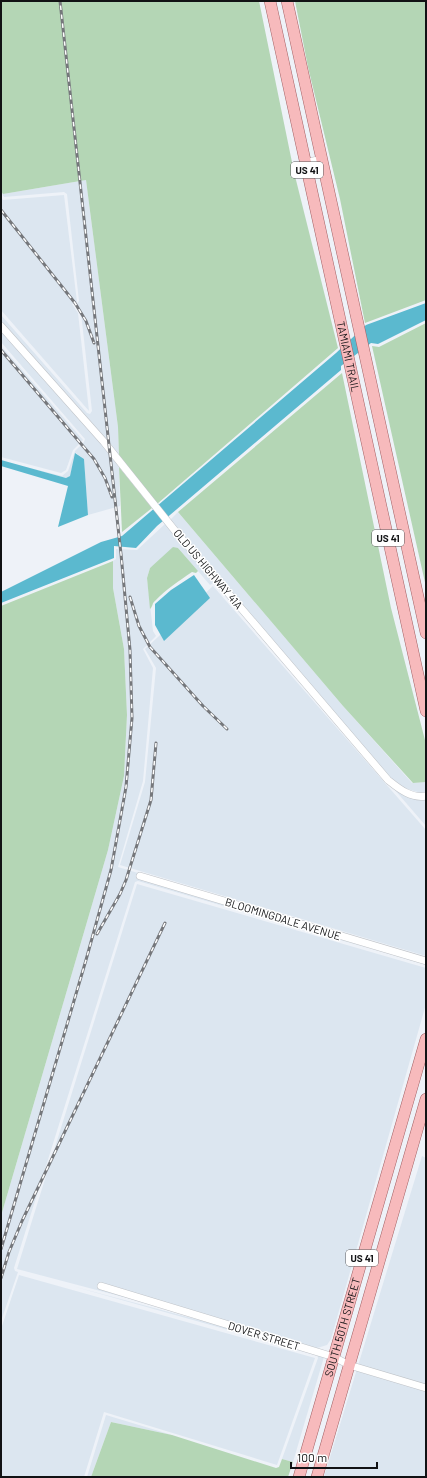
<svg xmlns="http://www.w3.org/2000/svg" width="427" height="1478" font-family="Barlow,sans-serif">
	<rect width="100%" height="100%" fill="#eef2f8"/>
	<g fill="#dce6f0">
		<path d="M86 180 118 427 119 456 104 437 1 321V315L87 413 90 414 92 411 81 313 76 305 79 301 67 194 64 192 4 197 1 192V191L3 194Z"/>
		<path d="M64 195 77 302 72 304 78 313 89 411 1 310V197L3 200Z"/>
		<path d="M1 331 101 444 119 467 120 506 88 515 84 459 76 453 70 476 66 478 22 466 62 476 68 471 75 451 84 442 85 439 1 342Z"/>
		<path d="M1 346 83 440 73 450 66 470 61 473 1 457Z"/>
		<path d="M178 512 343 706 412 783 426 782V792L421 793 404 788 390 777 170 520Z"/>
		<path d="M165 524 270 647 215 584 213 583 210 585 178 548 150 568 147 578 153 631 156 636 143 649 153 668 143 781 118 867 138 873 136 878 378 951 138 881 135 882 14 1268 15 1271 18 1272 1 1321V1216L108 850 124 776 127 715 124 649 113 588V561L116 559V549L137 550Z"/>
		<path d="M213 586 426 830V956L120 865 145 782 156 668 145 649Z"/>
		<path d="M394 789 401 794 420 800 426 799V826Z"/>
		<path d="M137 884 426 968V1004L331 1339 327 1345 317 1348 17 1269Z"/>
		<path d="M422 1156 426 1158V1477H324Z"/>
		<path d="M19 1275 315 1358 277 1465 104 1412 84 1477H1V1329Z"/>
		<path d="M72 1286 214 1324 324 1357 293 1462 282 1459 318 1358 317 1355Z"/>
		<path d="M106 1415 172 1435 111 1422 91 1477H87Z"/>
	</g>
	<g fill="#b4d6b5">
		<path d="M1 1H259L294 172 338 348 157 504 119 456 118 427 86 180 3 194 1 191Z"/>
		<path d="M295 1H426V300L365 323 340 199 308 67Z"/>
		<path d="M426 323V587L372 346 379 347Z"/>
		<path d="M342 373 391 608 426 744V782L413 783 343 706 178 512Z"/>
		<path d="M119 467 152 508 122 532Z"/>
		<path d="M173 547 178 548 198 571 196 573 192 572C179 581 166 589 155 601 152 603 153 606 150 609L147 578 150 568Z"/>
		<path d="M113 561V588L124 649 127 715 124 776 108 850 1 1216V606Z"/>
		<path d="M111 1422 172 1435 276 1468 279 1467 282 1459 293 1462 288 1477H91Z"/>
	</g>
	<g fill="#5bb9cf">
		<path d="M426 303V320L378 344 371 343 341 366V370L157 526 136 548 114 546V558L1 603V592L101 542 122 536 336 353 366 325Z"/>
		<path d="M75 453 84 459 88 515 58 527 68 486 1 466V460L66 478 70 476Z"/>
		<path d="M194 575 210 598 164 641 155 625V604L171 590Z"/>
	</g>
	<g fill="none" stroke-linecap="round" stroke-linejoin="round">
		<defs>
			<g id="street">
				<path d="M305 163 322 159"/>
				<path d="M1 326 104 442 176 532 388 780C398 788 411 799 426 796"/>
				<path d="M140 876 426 961"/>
				<path d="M363 1256 379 1261"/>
				<path d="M101 1286 334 1357 349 1365 426 1388"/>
			</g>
			<g id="primary">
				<path id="s1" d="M270 1 426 711"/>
				<path d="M287 1 426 633"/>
				<path id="s2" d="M299 1477 426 1039"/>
				<path d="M317 1477 426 1099"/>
			</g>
		</defs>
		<use href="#street" stroke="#c0c4c9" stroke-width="8"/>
		<use href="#primary" stroke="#a36164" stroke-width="12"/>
		<use href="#street" stroke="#fff" stroke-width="7"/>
		<use href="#primary" stroke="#f7babc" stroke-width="11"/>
		<defs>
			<g id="rail">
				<path d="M1 210 75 303 86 321 94 343"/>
				<path d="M1 350 94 459 105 478 112 497"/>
				<path d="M130 597 139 626 150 647 203 706 227 729"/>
				<path d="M97 934 120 894 126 880 151 800 156 743"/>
				<path d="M1 1249 86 960 111 870 126 787 132 718 130 650 121 554 60 1"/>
				<path d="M1 1278 9 1252 22 1221 165 923"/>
			</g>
		</defs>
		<use href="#rail" stroke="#75777b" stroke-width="3"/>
		<use href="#rail" stroke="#fff" stroke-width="1.5" stroke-dasharray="4.5" stroke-linecap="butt"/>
	</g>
	<g text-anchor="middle" stroke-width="3" stroke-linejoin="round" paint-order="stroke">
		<g fill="#fff" stroke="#58595a" stroke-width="1">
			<rect x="291" y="162" width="32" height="16" rx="3"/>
			<rect x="372" y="530" width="32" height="16" rx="3"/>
			<rect x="346" y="1250" width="32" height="16" rx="3"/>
		</g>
		<g font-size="10" font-weight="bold" fill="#111214">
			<text x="307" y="174">US 41</text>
			<text x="388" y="542">US 41</text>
			<text x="362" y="1262">US 41</text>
		</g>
		<g font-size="11" fill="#111214" stroke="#fff">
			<text dy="4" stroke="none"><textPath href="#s1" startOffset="364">TAMIAMI TRAIL</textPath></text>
			<text transform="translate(208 569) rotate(50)" y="4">OLD US HIGHWAY 41A</text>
			<text transform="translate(283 919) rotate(17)" y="4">BLOOMINGDALE AVENUE</text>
			<text dy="4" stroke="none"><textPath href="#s2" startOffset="156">SOUTH 50TH STREET</textPath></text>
			<text transform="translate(264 1336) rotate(17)" y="4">DOVER STREET</text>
		</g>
	</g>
	<rect width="427" height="1478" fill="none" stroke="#111214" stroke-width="4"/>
	<path d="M291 1462v6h86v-6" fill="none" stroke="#111214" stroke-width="2"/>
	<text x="297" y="1462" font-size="12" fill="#111214" stroke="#ffffff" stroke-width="3" paint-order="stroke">100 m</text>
</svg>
